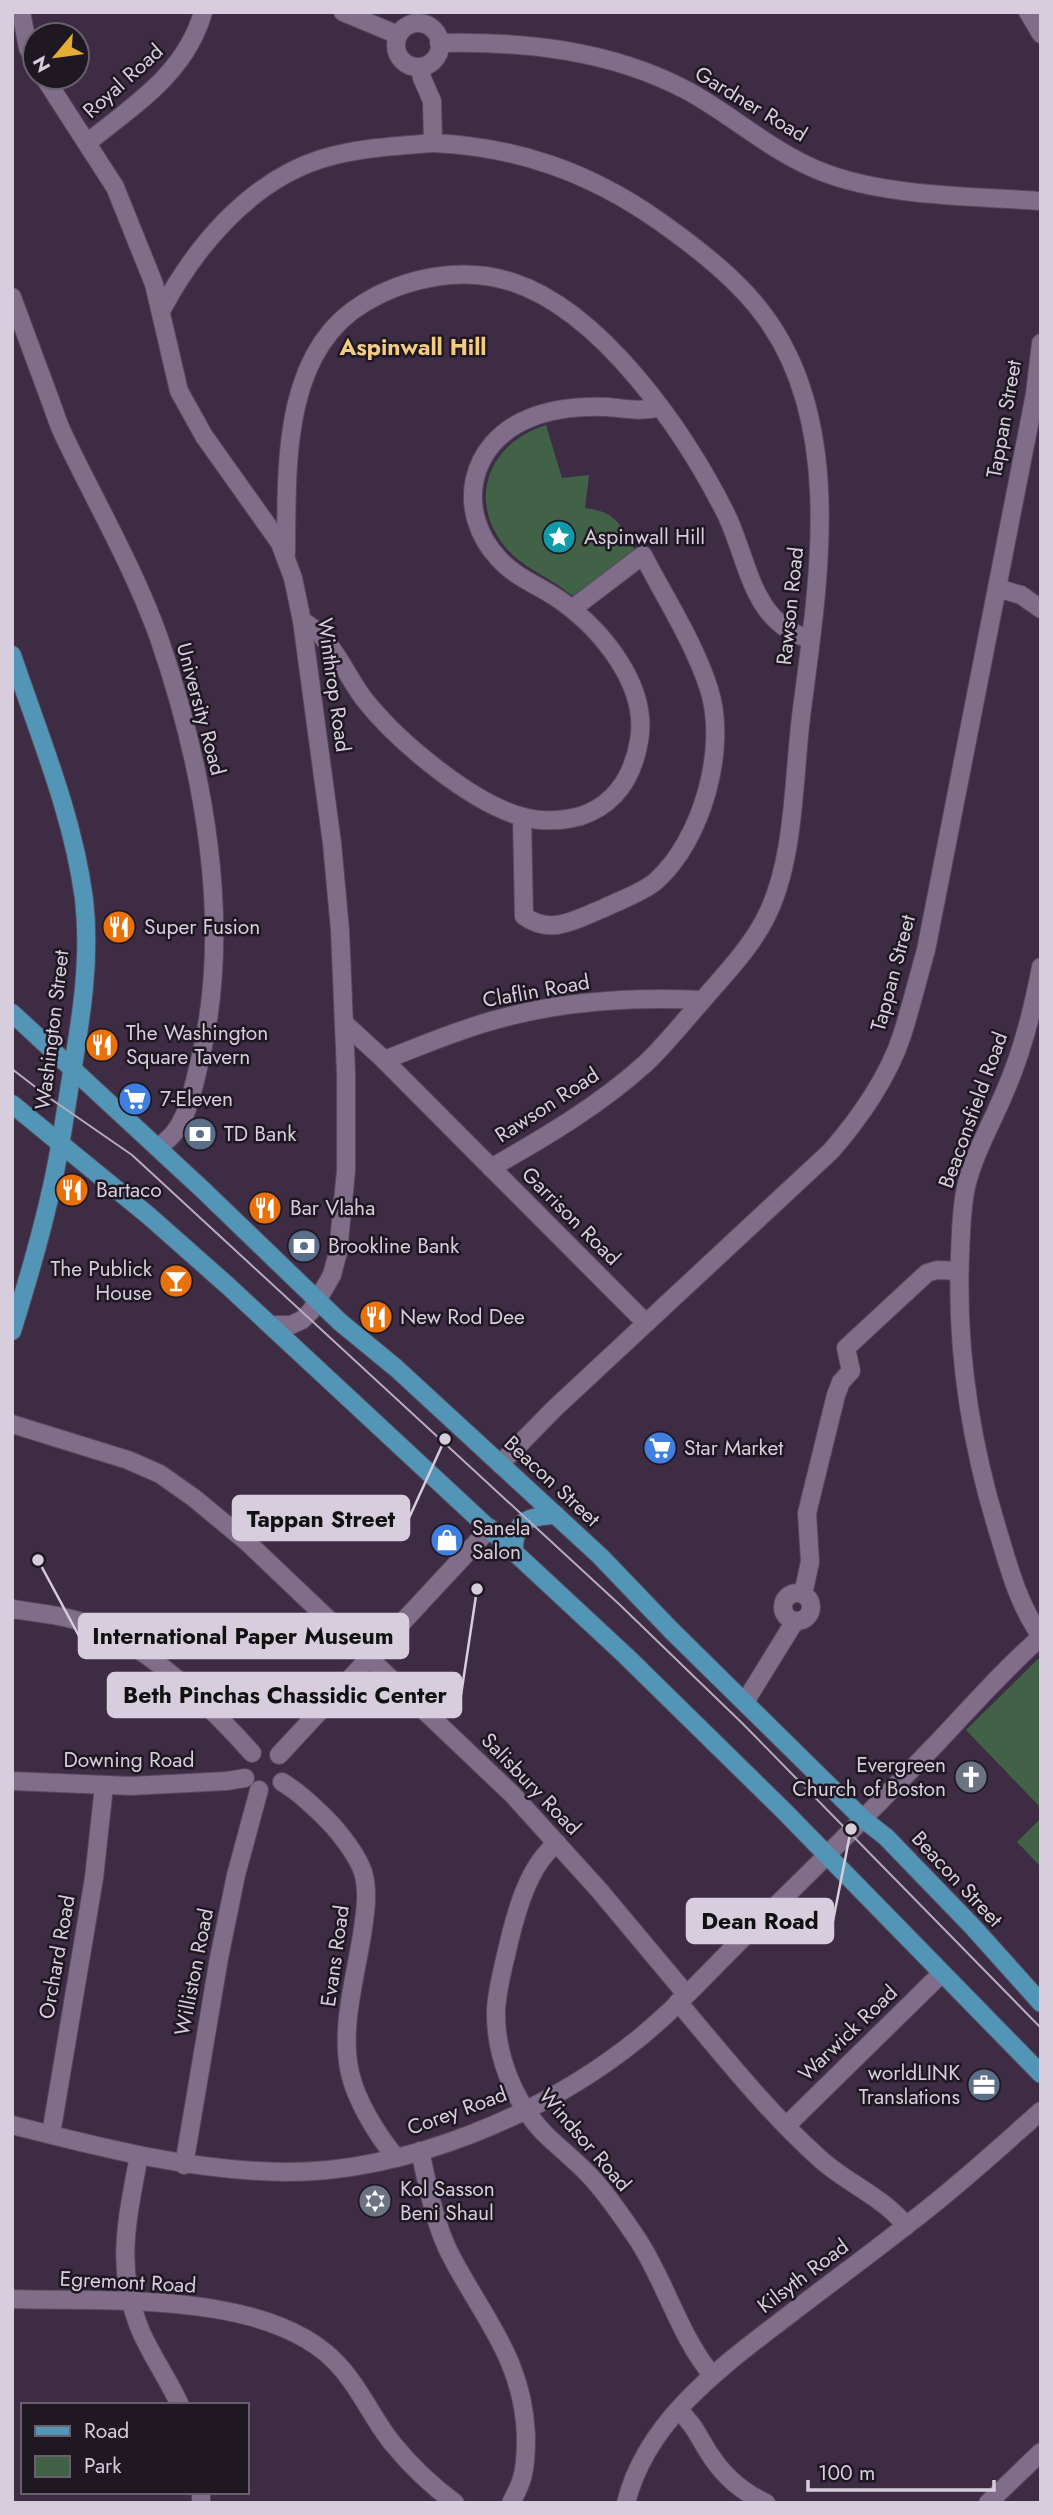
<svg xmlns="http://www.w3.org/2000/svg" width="1053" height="2515" font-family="Jost,sans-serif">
	<rect width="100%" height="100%" fill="#3d2c44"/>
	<g fill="#426248">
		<path d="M546 425 562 478 589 475 585 508C616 512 620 524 634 548L635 552 576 597C569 594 564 589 558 585 538 572 517 563 502 543 467 494 492 442 546 425Z"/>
		<path d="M1041 1656V1808L966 1730Z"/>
		<path d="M1041 1818V1867L1017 1842Z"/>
	</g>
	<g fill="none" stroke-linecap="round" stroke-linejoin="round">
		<defs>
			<g id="minor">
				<path d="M21 12 28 48 35 61"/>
				<path d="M343 12 398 35"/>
				<path d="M1028 12 1041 34"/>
				<circle cx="418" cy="45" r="22"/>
				<path d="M439 43C524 41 611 50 688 91 732 115 772 152 820 171 884 197 972 196 1041 201"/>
				<path d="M420 67 422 78 432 101 433 143C518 147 589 172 659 221 697 248 739 280 766 318 845 427 818 585 802 709 793 775 796 860 765 919 749 950 724 975 702 1001 683 1022 666 1044 646 1063 600 1105 545 1137 491 1168"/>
				<path d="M44 77 115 187 154 284 179 391 204 436 280 543 293 578 302 621 332 843 340 930 346 1073V1171L338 1252 332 1275 311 1311 302 1320 291 1325H270"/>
				<path d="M87 143C134 105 186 73 203 12"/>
				<path d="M12 297C24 330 37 364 49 397 54 410 58 424 64 436 96 503 134 568 159 638 204 769 233 924 200 1060 192 1091 187 1132 157 1147"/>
				<path d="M161 311C195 247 249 182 321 159 357 148 395 146 433 143"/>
				<path d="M286 553C287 469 281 352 364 303 407 277 463 266 512 282 602 311 685 432 726 514 749 561 751 623 810 639"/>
				<path d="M997 588 1021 595 1041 609"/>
				<path d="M302 621C331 635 345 674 364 699 397 741 471 803 523 817 541 822 563 821 581 816 616 804 633 776 639 741 649 686 602 630 560 600 540 586 516 578 499 559 454 511 469 442 530 418 554 408 583 406 608 407 627 409 642 412 660 407"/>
				<path d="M522 817 524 916C551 936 577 919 604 908 620 900 642 893 656 881 702 840 728 748 709 689 694 642 665 598 643 555L572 609"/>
				<path d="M1041 967C1033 1009 1023 1050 1006 1089 993 1121 974 1153 966 1187 961 1210 961 1233 960 1256 956 1353 971 1446 1000 1538 1010 1572 1020 1607 1041 1636"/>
				<path d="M344 1023 380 1056 646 1323"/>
				<path d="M384 1060C421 1046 457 1030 495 1020 561 1001 634 997 702 1000"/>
				<path d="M12 1424 128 1460 160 1474 194 1498 246 1541 513 1795 599 1890 686 1994"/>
				<path d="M500 1464 555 1408 831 1151C859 1119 889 1076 902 1035 911 1007 918 978 926 950L1035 394 1041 343"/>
				<circle cx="797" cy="1607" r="14"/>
				<path d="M803 1594 810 1562 807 1513 836 1395 841 1382 851 1371 846 1348 927 1273 937 1270 959 1271"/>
				<path d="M12 1609C40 1613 70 1616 97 1627 150 1648 214 1710 252 1753"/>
				<path d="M745 1702 795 1621"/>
				<path d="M279 1755 490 1528"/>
				<path d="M12 1781 131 1786 227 1781 245 1778"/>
				<path d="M282 1782C302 1794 318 1810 334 1827 345 1840 357 1855 363 1872 369 1892 365 1915 362 1935 355 1979 340 2029 350 2073 356 2100 377 2135 395 2156"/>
				<path d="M557 1843C529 1865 517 1909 509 1942 504 1965 497 1988 496 2010 495 2054 513 2100 543 2132 558 2147 575 2160 590 2176 608 2195 623 2218 638 2240 666 2283 679 2335 712 2375"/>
				<path d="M678 2002C723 2055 766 2110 818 2157 844 2182 884 2197 906 2226"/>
				<path d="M12 2125C102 2148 192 2171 286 2172 407 2172 545 2114 638 2039 680 2005 716 1964 754 1927 816 1867 877 1805 937 1743 971 1707 1004 1669 1041 1637"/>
				<path d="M786 2126 942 1973"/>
				<path d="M51 2134 94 1878 104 1786"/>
				<path d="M420 2151C428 2186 434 2222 450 2254 483 2318 523 2359 526 2435 526 2449 526 2465 522 2478 520 2486 515 2495 511 2503"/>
				<path d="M139 2155C127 2221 114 2270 142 2334 153 2358 169 2381 180 2405"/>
				<path d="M184 2165 219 1958 236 1875 259 1790"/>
				<path d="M12 2299C107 2302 276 2289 342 2369 362 2392 374 2421 393 2444 411 2466 432 2486 455 2503"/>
				<path d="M678 2410C694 2423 700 2440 711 2456 724 2476 744 2493 766 2503"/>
				<path d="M201 2503V2492"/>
				<path d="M626 2503C647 2417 728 2362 794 2311 833 2281 873 2252 912 2221 957 2187 999 2148 1041 2111"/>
				<path d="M988 2503 1041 2452"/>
			</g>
			<g id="major">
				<path d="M12 655C39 735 73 815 84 899 91 959 81 1019 71 1078 66 1108 62 1138 56 1167 45 1223 29 1277 12 1331"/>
				<path d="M12 1013 202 1189 340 1322 396 1368 600 1556 671 1630 863 1819 886 1837 972 1926 1041 2003"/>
				<path d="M12 1104 149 1216 227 1285 626 1656 784 1811 1041 2074"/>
				<path d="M514 1550C514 1520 529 1516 556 1515"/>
			</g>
		</defs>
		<use href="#minor" stroke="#55485c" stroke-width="20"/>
		<use href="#major" stroke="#55485c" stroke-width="20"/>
		<use href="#minor" stroke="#806d89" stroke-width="18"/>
		<use href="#major" stroke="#5295b7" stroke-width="18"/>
		<path stroke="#b7acbd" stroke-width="2" d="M12 1069 51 1099 132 1155 620 1605 743 1724 1041 2028"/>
	</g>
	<defs>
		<symbol id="sight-disc" viewBox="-11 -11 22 22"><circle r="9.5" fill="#0f9aa8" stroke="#1f1823"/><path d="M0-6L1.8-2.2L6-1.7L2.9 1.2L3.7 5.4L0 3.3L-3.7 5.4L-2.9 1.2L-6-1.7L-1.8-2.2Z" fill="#fff"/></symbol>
		<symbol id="restaurant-disc" viewBox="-11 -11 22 22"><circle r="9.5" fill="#e8710a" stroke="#1f1823"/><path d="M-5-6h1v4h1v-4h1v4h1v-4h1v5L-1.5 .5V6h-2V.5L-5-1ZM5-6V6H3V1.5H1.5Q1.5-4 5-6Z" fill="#fff"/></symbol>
		<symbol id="supermarket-disc" viewBox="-11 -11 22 22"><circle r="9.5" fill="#3f7fe0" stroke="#1f1823"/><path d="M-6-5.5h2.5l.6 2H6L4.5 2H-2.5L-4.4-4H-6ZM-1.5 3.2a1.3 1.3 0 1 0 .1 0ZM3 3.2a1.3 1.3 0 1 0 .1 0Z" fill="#fff"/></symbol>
		<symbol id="bank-disc" viewBox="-11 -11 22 22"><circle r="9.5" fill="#5c6f8a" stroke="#1f1823"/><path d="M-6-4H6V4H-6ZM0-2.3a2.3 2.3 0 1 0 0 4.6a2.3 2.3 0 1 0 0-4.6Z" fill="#fff"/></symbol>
		<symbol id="bar-disc" viewBox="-11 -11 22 22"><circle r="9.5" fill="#e8710a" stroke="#1f1823"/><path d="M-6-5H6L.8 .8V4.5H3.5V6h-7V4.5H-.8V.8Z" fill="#fff"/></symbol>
		<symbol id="shop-disc" viewBox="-11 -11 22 22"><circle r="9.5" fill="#3f7fe0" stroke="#1f1823"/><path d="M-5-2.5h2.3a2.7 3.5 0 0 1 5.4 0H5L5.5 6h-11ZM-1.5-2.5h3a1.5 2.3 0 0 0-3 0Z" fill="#fff"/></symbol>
		<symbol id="church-disc" viewBox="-11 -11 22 22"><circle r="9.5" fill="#6b7280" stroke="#1f1823"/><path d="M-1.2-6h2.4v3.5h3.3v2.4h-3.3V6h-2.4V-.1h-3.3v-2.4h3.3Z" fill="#fff"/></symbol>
		<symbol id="office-disc" viewBox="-11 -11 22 22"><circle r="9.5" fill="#5c6f8a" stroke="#1f1823"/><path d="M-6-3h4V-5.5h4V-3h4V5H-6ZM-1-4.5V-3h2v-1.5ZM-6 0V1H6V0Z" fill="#fff"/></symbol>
		<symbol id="synagogue-disc" viewBox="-11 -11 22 22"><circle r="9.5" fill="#6b7280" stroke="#1f1823"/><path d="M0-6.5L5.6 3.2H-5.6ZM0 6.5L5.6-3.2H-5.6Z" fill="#fff"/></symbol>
	</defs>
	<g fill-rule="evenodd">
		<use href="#sight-disc" x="540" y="518" width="38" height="38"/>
		<use href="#restaurant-disc" x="100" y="908" width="38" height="38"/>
		<use href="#restaurant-disc" x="83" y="1026" width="38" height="38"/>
		<use href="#supermarket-disc" x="116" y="1080" width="38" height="38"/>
		<use href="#bank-disc" x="181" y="1115" width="38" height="38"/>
		<use href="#restaurant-disc" x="53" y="1171" width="38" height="38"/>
		<use href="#restaurant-disc" x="246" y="1189" width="38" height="38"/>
		<use href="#bank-disc" x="285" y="1227" width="38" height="38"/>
		<use href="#bar-disc" x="157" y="1262" width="38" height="38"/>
		<use href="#restaurant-disc" x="357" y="1298" width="38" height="38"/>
		<use href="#supermarket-disc" x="641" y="1429" width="38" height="38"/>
		<use href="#shop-disc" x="428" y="1521" width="38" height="38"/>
		<use href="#church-disc" x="952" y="1758" width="38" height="38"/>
		<use href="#office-disc" x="965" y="2066" width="38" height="38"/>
		<use href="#synagogue-disc" x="356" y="2182" width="38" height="38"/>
	</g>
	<g text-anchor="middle" stroke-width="5" stroke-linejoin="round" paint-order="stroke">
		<g font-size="21" fill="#d7cddc" stroke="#1f1823">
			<text transform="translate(123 81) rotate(-42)" y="7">Royal Road</text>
			<text transform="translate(751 104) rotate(31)" y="7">Gardner Road</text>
			<text transform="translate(1004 419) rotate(-80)" y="7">Tappan Street</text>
			<text transform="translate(790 606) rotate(-84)" y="7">Rawson Road</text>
			<text transform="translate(334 685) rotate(82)" y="7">Winthrop Road</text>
			<text transform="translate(201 709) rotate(75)" y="7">University Road</text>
			<text transform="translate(893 973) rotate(-75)" y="7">Tappan Street</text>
			<text transform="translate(536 991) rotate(-10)" y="7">Claflin Road</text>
			<text transform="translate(52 1030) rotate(-83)" y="7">Washington Street</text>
			<text transform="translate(547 1105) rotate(-33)" y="7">Rawson Road</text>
			<text transform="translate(973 1110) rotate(-70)" y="7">Beaconsfield Road</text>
			<text transform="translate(571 1216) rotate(45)" y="7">Garrison Road</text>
			<text transform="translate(552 1481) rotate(43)" y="7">Beacon Street</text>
			<text x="129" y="1767">Downing Road</text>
			<text transform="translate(531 1784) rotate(46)" y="7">Salisbury Road</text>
			<text transform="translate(957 1879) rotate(47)" y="7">Beacon Street</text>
			<text transform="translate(335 1956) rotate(-82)" y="7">Evans Road</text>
			<text transform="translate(57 1957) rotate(-80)" y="7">Orchard Road</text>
			<text transform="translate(194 1972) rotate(-79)" y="7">Williston Road</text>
			<text transform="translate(848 2033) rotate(-44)" y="7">Warwick Road</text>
			<text transform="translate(457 2111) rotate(-20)" y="7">Corey Road</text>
			<text transform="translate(585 2140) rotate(49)" y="7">Windsor Road</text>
			<text transform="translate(803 2276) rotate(-37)" y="7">Kilsyth Road</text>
			<text transform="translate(128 2282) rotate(3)" y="7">Egremont Road</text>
		</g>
		<g font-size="21" fill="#d7cddc" stroke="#1f1823" text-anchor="start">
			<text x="584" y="544">Aspinwall Hill</text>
			<text x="144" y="934">Super Fusion</text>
			<text x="126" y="1040">The Washington<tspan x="126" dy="24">Square Tavern</tspan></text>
			<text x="160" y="1106">7-Eleven</text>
			<text x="224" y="1141">TD Bank</text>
			<text x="96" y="1197">Bartaco</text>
			<text x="290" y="1215">Bar Vlaha</text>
			<text x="328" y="1253">Brookline Bank</text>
			<text x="152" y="1276" text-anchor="end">The Publick<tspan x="152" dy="24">House</tspan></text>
			<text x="400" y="1324">New Rod Dee</text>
			<text x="684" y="1455">Star Market</text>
			<text x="472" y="1535">Sanela<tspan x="472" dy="24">Salon</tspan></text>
			<text x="946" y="1772" text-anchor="end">Evergreen<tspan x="946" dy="24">Church of Boston</tspan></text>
			<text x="960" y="2080" text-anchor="end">worldLINK<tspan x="960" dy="24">Translations</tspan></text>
			<text x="400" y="2196">Kol Sasson<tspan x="400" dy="24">Beni Shaul</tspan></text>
		</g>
		<g font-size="23" font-weight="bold" fill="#f3cc84" stroke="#1f1823">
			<text x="413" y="355">Aspinwall Hill</text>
		</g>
	</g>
	<path fill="none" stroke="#d7cddc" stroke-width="2.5" d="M445 1439L409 1518M38 1560L79 1636M477 1589L461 1695M851 1829L833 1921"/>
	<g fill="#d7cddc" stroke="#1f1823" stroke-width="2.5">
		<circle cx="445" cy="1439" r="7"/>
		<circle cx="38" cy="1560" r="7"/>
		<circle cx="477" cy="1589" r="7"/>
		<circle cx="851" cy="1829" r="7"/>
	</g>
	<g fill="#d7cddc" stroke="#d7cddc" stroke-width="2.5">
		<rect x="233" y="1496" width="176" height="44" rx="7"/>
		<rect x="79" y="1614" width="329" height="44" rx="7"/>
		<rect x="108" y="1673" width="353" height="44" rx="7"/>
		<rect x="687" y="1899" width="146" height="44" rx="7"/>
	</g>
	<g font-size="23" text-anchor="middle" font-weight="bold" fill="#111">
		<text x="321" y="1527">Tappan Street</text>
		<text x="243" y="1644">International Paper Museum</text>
		<text x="285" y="1703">Beth Pinchas Chassidic Center</text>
		<text x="760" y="1929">Dean Road</text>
	</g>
	<rect width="1053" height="2515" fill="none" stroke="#d7cddc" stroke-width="28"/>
	<rect x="21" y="2403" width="228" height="91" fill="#1f1823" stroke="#69606d" stroke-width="2"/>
	<rect x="35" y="2426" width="35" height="10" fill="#5295b7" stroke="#69606d" stroke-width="2"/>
	<text x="84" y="2438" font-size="21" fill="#d7cddc">Road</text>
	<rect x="35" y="2456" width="35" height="21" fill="#426248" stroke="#69606d" stroke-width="2"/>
	<text x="84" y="2473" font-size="21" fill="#d7cddc">Park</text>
	<g transform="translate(56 56) rotate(241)"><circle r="33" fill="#1f1823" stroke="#69606d" stroke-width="2"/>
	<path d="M0-5L12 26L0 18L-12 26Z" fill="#e5ad35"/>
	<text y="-10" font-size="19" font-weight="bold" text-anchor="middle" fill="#d7cddc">N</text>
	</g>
	<path d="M808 2480v10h186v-10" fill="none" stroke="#d7cddc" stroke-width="3.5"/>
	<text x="818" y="2480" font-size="21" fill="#d7cddc" stroke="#1f1823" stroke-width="5" paint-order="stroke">100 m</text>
</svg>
